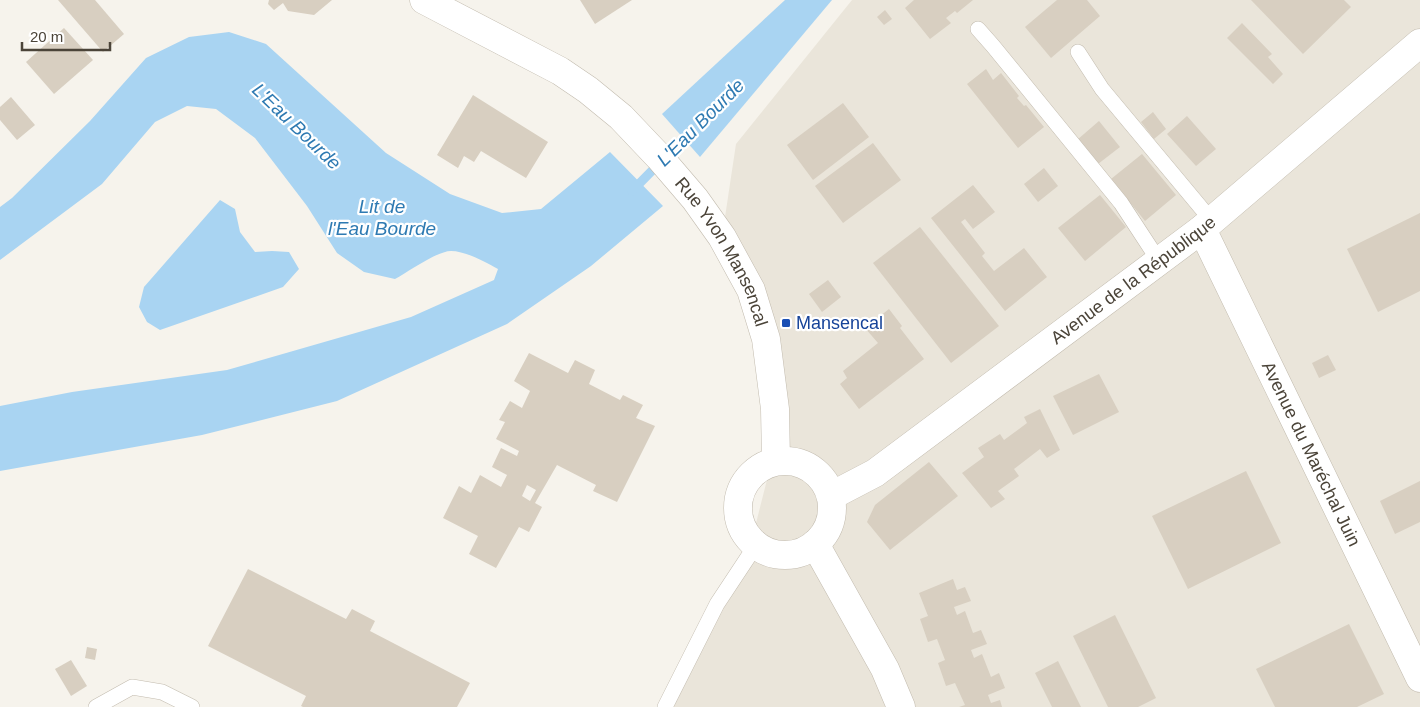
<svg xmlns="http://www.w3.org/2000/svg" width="1420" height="707" font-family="Arial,sans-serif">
	<rect width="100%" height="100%" fill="#f6f3ec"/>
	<path fill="#eae5da" d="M852 0H1420V707H665L751 543 772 460 766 339 722 237 736 144Z"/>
	<g fill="#a9d4f2">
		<path d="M785 0H832L700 157 662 114Z"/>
		<path d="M229 32 266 44 386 153 450 194 502 213 541 209 610 152 663 206 591 266 507 324 337 401 202 435 0 471V406L72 392 227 370 411 317 494 280 498 269C486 262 465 251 451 251 437 251 408 272 395 279L364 272 337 253 307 206 255 138 216 109 187 106 155 122 102 184 0 260V207L12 198 90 121 146 58 189 37Z"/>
		<path d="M220 200 235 209 240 232 255 252 272 251 289 252 299 269 283 287 160 330 147 322 139 307 144 287Z"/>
	</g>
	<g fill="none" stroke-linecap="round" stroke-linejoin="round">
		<path stroke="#a9d4f2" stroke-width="9" d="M632 191 691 131"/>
	</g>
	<g fill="#d8cfc1" fill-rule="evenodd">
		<path d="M58 0H95L124 34 103 52Z"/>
		<path d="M269 0H332L314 15 288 11 283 3 274 10 268 4Z"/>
		<path d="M580 0H632L595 24Z"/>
		<path d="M914 0H973L957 13 955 11 946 18 951 23 930 39 905 8Z"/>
		<path d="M1057 0H1087L1100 16 1051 58 1025 27Z"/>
		<path d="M1251 0H1344L1351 7 1303 54Z"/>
		<path d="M885 10 892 19 884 25 877 17Z"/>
		<path d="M1242 23 1272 54 1268 57 1283 74 1273 84 1227 38Z"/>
		<path d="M64 28 93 60 54 94 26 62Z"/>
		<path d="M986 69 993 80 1001 73 1019 96 1017 98 1024 106 1026 105 1044 127 1018 148 967 84Z"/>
		<path d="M473 95 548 142 526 178 481 151 474 162 464 156 458 168 437 155Z"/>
		<path d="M11 97 35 125 17 140 0 120V107Z"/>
		<path d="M843 103 869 137 813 180 787 145Z"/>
		<path d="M1153 112 1166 129 1154 139 1141 122Z"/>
		<path d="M1187 116 1216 149 1196 166 1167 134Z"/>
		<path d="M1099 121 1120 147 1098 164 1077 140Z"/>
		<path d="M873 143 901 180 843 223 815 186Z"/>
		<path d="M1142 154 1176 195 1145 221 1111 179Z"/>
		<path d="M1044 168 1058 186 1038 202 1024 184Z"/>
		<path d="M973 185 995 212 973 229 965 219 961 222 985 253 982 256 994 271 1024 248 1047 277 1005 311 931 218Z"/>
		<path d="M1100 195 1126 227 1085 261 1058 228Z"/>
		<path d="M1420 213V291L1378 312 1347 249Z"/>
		<path d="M920 227 999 326 951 363 873 263Z"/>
		<path d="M828 280 841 297 822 312 809 294Z"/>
		<path d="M889 309 902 326 900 328 924 359 859 409 840 384 847 378 843 371 878 343 865 328Z"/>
		<path d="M529 353 568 373 575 360 595 370 589 384 620 400 623 395 643 405 636 418 655 426 617 502 593 491 596 485 557 465 535 503 542 507 529 532 519 527 496 568 469 554 478 536 443 518 459 486 471 493 480 475 501 487 507 475 492 467 501 448 517 456 519 451 496 439 505 422 499 420 510 401 522 408 530 391 514 381ZM527 485 536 490 530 501 522 496Z"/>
		<path d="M1328 355 1336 370 1319 378 1312 363Z"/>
		<path d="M1099 374 1119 412 1073 435 1053 396Z"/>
		<path d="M1040 409 1060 450 1047 458 1040 449 1014 469 1019 476 998 491 1005 499 991 508 962 473 984 457 978 448 1000 434 1004 440 1027 423 1024 417Z"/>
		<path d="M929 462 958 496 890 550 867 522 875 505Z"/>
		<path d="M1246 471 1281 543 1188 589 1152 516Z"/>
		<path d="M1420 481V522L1395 534 1380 501Z"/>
		<path d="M248 569 346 619 352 609 375 621 370 631 470 683 457 707H303L301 706 306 696 208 646Z"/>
		<path d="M953 579 957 590 965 587 971 601 954 607 957 615 965 611 973 633 981 630 987 644 971 650 974 658 982 654 991 677 999 673 1005 688 988 695 991 703 1000 700 1002 707H959L965 705 955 683 946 686 938 663 945 660 937 639 928 642 920 619 928 616 919 593Z"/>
		<path d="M1115 615 1156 698 1138 707H1108L1073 636Z"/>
		<path d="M1349 624 1384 694 1357 707H1275L1256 669Z"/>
		<path d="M87 647 97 649 95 660 85 658Z"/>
		<path d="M71 660 87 686 71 696 55 669Z"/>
		<path d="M1058 661 1081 707H1052L1035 673Z"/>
	</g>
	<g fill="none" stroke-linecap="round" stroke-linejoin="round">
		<defs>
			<g id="service">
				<path d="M978 29 993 46 1121 203 1159 261"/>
				<path d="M1078 52 1102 89 1212 221"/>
				<path d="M96 707 132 687 162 692 192 707"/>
				<path d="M665 707 717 604 756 545"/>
			</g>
			<g id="minor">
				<path id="s1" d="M424 0 560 71 588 90 621 117 659 157 695 199 722 237 751 290 766 339 775 409 776 461"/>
				<path id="s2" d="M1202 229 1420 678"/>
				<circle cx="785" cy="508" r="47"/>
				<path id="s3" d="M831 496 875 473 1202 229 1420 43"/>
				<path d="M815 544 885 669 901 707"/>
			</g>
		</defs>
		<use href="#service" stroke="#c2bbae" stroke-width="16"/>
		<use href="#minor" stroke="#c2bbae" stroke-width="29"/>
		<use href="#service" stroke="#fff" stroke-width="15"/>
		<use href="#minor" stroke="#fff" stroke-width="28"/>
	</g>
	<rect fill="#1a4fb4" stroke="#fff" stroke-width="2" x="781" y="318" width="10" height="10" rx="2.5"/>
	<g text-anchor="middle" stroke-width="4.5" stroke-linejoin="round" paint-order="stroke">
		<g font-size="18" fill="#4b4439" stroke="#fff">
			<text dy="6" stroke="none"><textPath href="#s1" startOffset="400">Rue Yvon Mansencal</textPath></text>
			<text dy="6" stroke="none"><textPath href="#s3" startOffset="372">Avenue de la République</textPath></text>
			<text dy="6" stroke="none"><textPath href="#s2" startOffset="250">Avenue du Maréchal Juin</textPath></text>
		</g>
		<g font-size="18" fill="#164399" stroke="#fff" text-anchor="start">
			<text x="796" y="329">Mansencal</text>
		</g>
		<g font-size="19" font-style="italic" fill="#2e7ab2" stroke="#fff">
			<text transform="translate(700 122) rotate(-45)" y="7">L'Eau Bourde</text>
			<text transform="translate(297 126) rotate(44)" y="7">L'Eau Bourde</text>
			<text x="382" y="213">Lit de<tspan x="382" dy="22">l'Eau Bourde</tspan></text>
		</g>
	</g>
	<path d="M22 42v8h88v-8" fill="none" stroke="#4b4439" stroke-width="2.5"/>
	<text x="30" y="42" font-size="15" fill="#4b4439" stroke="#ffffff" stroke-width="4" paint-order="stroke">20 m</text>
</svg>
